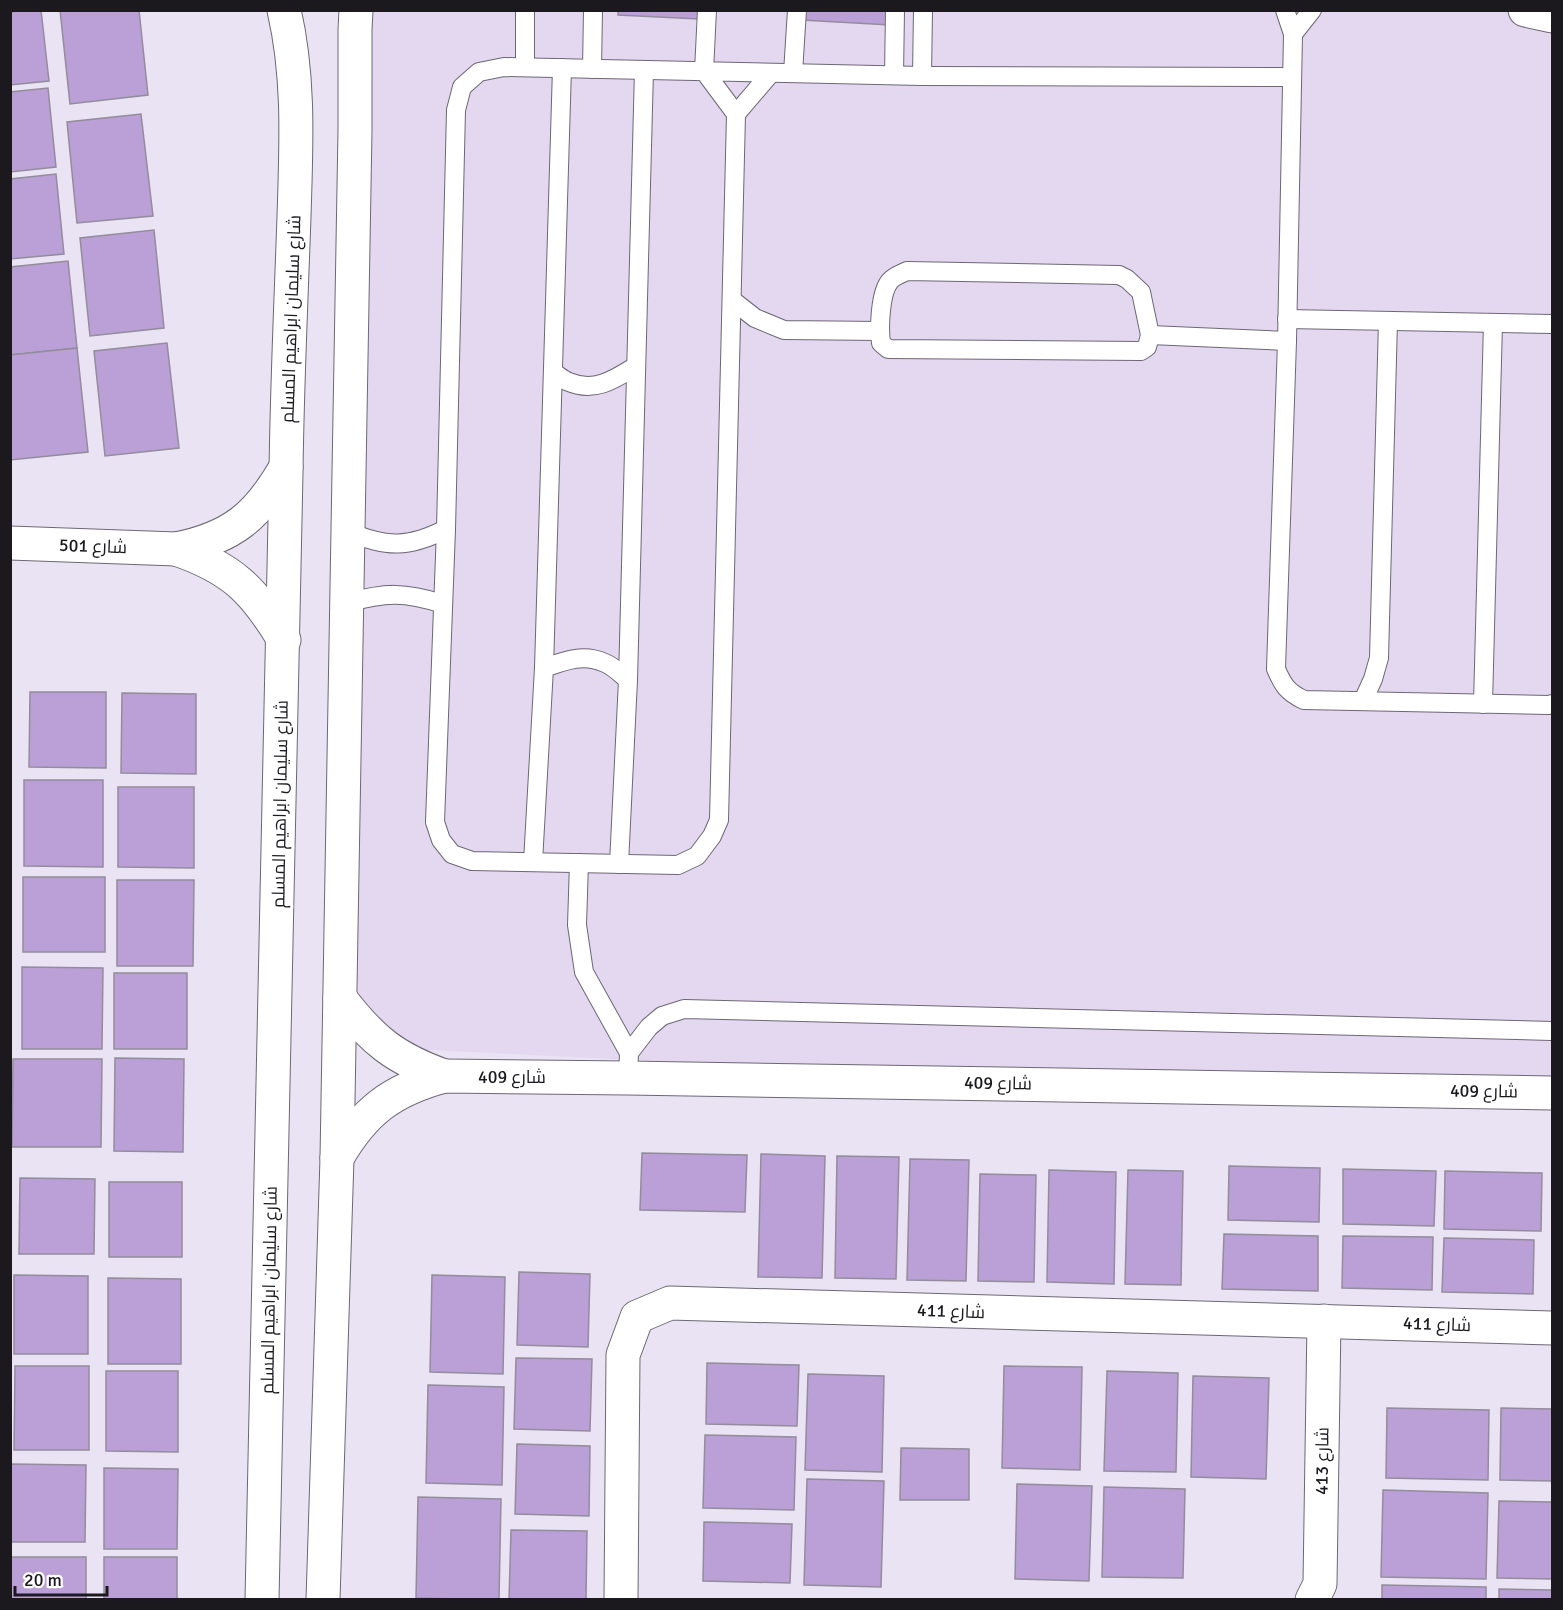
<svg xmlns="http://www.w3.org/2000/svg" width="1563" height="1610" font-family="Signika,Cairo,sans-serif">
	<rect width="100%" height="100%" fill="#eae3f4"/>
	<path fill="#e3d8f0" d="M1522 10 1552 17V1093L1148 1086 411 1049 376 1025 354 993 356 11Z"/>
	<g fill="#baa0d7" stroke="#938c9b" stroke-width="1.5">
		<path d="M28 10H41L49 81 10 85V12Z"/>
		<path d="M60 10H139L148 95 70 104Z"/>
		<path d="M618 10H700L699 19 618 15Z"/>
		<path d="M803 10H890V25L802 20Z"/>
		<path d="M48 88 56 167 10 172V92Z"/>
		<path d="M141 114 153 216 77 223 67 122Z"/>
		<path d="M56 174 64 254 10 259V179Z"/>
		<path d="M154 230 164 328 90 336 80 238Z"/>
		<path d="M68 261 77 348 10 355V267Z"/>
		<path d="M167 343 179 448 105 456 94 351Z"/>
		<path d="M77 348 88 452 10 460V355Z"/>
		<path d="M30 692H106V768L29 767Z"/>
		<path d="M122 693 196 694V774L121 773Z"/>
		<path d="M24 780H103V867L24 866Z"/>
		<path d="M118 787H194V868L118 867Z"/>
		<rect x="23" y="877" width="82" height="75"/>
		<path d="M117 880H194L193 966H117Z"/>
		<path d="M22 967 103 968 102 1049H22Z"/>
		<rect x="114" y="973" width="73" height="76"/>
		<path d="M115 1058 184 1059 183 1152 114 1151Z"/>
		<path d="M13 1059H102L101 1147H12Z"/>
		<path d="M642 1153 747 1155 745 1212 640 1210Z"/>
		<path d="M761 1154 825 1156 822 1278 758 1277Z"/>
		<path d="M837 1156 899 1157 896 1279 835 1278Z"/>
		<path d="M910 1159 969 1160 966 1281 907 1280Z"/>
		<path d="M1229 1166 1320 1168 1319 1222 1228 1220Z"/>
		<path d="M1343 1169 1436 1171 1434 1226 1343 1224Z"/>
		<path d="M1049 1170 1116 1172 1114 1284 1047 1282Z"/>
		<path d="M1128 1170 1183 1171 1181 1285 1125 1284Z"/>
		<path d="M1445 1171 1542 1173 1541 1231 1444 1229Z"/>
		<path d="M980 1174 1036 1175 1034 1282 978 1281Z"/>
		<path d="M20 1178 95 1179 94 1254H19Z"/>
		<rect x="109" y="1182" width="73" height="75"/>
		<path d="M1224 1234 1318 1236V1291L1222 1289Z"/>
		<path d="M1343 1236 1433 1237 1432 1290 1342 1288Z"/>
		<path d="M1444 1238 1534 1240 1533 1294 1442 1292Z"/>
		<path d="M519 1272 590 1274 588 1347 517 1345Z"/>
		<path d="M14 1275 88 1276V1354H14Z"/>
		<path d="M432 1275 505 1277 503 1374 430 1372Z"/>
		<path d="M108 1278 181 1279V1364H108Z"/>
		<path d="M516 1358 592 1359 590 1431 514 1429Z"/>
		<path d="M707 1363 799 1365 797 1426 706 1424Z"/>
		<path d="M15 1366H89V1450H14Z"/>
		<path d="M1004 1366 1082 1367 1080 1470 1002 1468Z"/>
		<path d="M106 1371H178V1452L106 1451Z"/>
		<path d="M1107 1371 1178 1373 1176 1472 1104 1471Z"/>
		<path d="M808 1374 884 1376 882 1472 805 1470Z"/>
		<path d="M1193 1376 1269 1378 1266 1479 1191 1477Z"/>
		<path d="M428 1385 504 1387 502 1485 426 1483Z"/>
		<path d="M1387 1408 1489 1410 1488 1480 1386 1478Z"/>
		<path d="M1501 1408 1552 1409V1481L1500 1480Z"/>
		<path d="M705 1435 796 1437 794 1510 703 1508Z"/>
		<path d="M517 1444 590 1446 589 1516 515 1514Z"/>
		<path d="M901 1448 969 1449V1500H900Z"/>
		<path d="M10 1464 86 1465 85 1542H10Z"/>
		<path d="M104 1468 178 1469 177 1549H104Z"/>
		<path d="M807 1479 884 1481 881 1587 804 1585Z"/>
		<path d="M1017 1484 1092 1486 1089 1581 1015 1579Z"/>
		<path d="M1104 1487 1185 1489 1183 1578 1102 1577Z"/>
		<path d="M1383 1490 1488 1493 1486 1579 1381 1577Z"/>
		<path d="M418 1497 501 1499 499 1600 416 1598Z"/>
		<path d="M1499 1501 1552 1502V1579L1497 1578Z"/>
		<path d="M704 1522 792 1524 790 1583 703 1581Z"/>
		<path d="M511 1530 587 1531 586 1600H509Z"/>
		<rect x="10" y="1557" width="76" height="43"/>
		<rect x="104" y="1557" width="73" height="43"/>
		<path d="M1382 1585 1486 1587V1600H1382Z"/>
		<path d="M1499 1589 1552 1590V1600H1499Z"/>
	</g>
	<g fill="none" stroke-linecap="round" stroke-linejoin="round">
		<defs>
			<g id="service">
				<path d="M707 10 704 71 736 114 719 820 712 836 697 856 678 865 472 861 452 854 441 840 435 822 446 529 456 110 462 87 479 72 504 67 922 76 1292 77"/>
				<path d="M1285 10 1293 34 1287 341 1276 669C1283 685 1287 692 1304 700L1549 705 1552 704"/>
				<path d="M1293 34 1312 10"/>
				<path d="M525 67V10"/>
				<path d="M592 69 593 10"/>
				<path d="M793 73 797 10"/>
				<path d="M894 75 895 10"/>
				<path d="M922 76 923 10"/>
				<path d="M736 114 771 73"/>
				<path d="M907 271 1119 275 1127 279 1141 292 1150 335 1147 347 1141 351 888 349 881 343C879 328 880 292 890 281 894 276 901 274 907 271Z"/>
				<path d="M732 300 755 318 784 330 880 331"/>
				<path d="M1287 319 1552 324"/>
				<path d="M1150 335 1287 341"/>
				<path d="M553 372C558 375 563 380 569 382 595 393 615 379 636 366"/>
				<path d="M347 531C386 548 409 548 446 529"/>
				<path d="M347 603C386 592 405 592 443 604"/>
				<path d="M544 668C564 661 583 653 605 663 613 666 621 674 628 680"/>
				<path d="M1363 701 1373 679 1379 658 1388 321"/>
				<path d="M1483 704 1493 323"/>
				<path d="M533 862 544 668 562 68"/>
				<path d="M579 863 577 925 584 972 629 1053"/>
				<path d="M619 864 628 680 644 70"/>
				<path d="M628 1078 629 1053 649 1027 662 1016 684 1009 1552 1031"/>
			</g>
			<g id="minor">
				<path d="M10 543 176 549C232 538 258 516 286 467"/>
				<path d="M176 549C232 568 254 590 284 640"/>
				<path d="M340 998C372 1040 394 1058 444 1076"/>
				<path d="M337 1158C364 1111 392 1090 444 1076L628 1078 1552 1093"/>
				<path d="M621 1600 623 1355 637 1317 670 1303 1552 1328"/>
				<path d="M1312 1600 1320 1584 1324 1321"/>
			</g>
			<g id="tertiary">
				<path d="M1525 10 1552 16"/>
				<path d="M262 1600C270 1224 280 848 286 473 287 388 291 302 294 217 296 148 300 79 284 10"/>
				<path d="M323 1600 337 1158 355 130V30L356 10"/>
			</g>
		</defs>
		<use href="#service" stroke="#6d6775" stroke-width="20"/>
		<use href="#minor" stroke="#6d6775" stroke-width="35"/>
		<use href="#tertiary" stroke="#6d6775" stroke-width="35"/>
		<use href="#service" stroke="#fff" stroke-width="18"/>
		<use href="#minor" stroke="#fff" stroke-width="33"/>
		<use href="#tertiary" stroke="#fff" stroke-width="33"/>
	</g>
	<g text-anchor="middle" stroke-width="6" stroke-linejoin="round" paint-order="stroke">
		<g font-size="18" fill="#1b191e" stroke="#fff">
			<text transform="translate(291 319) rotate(-88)" y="6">شارع سليمان ابراهيم المسلم</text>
			<text transform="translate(93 546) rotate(2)" y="6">شارع 501</text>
			<text transform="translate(280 804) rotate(-89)" y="6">شارع سليمان ابراهيم المسلم</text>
			<text x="512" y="1083">شارع 409</text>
			<text transform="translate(998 1083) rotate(1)" y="6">شارع 409</text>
			<text transform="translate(1484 1091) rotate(1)" y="6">شارع 409</text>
			<text transform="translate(269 1290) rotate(-89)" y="6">شارع سليمان ابراهيم المسلم</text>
			<text transform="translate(951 1311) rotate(2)" y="6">شارع 411</text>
			<text transform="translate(1437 1324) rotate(2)" y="6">شارع 411</text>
			<text transform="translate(1322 1461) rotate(-89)" y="6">شارع 413</text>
		</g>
	</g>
	<rect width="1563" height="1610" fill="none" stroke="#1b191e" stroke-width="24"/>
	<path d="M15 1586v9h92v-9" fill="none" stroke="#1b191e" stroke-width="3"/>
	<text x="24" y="1586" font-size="18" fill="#1b191e" stroke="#ffffff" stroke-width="4.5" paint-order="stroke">20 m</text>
</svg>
